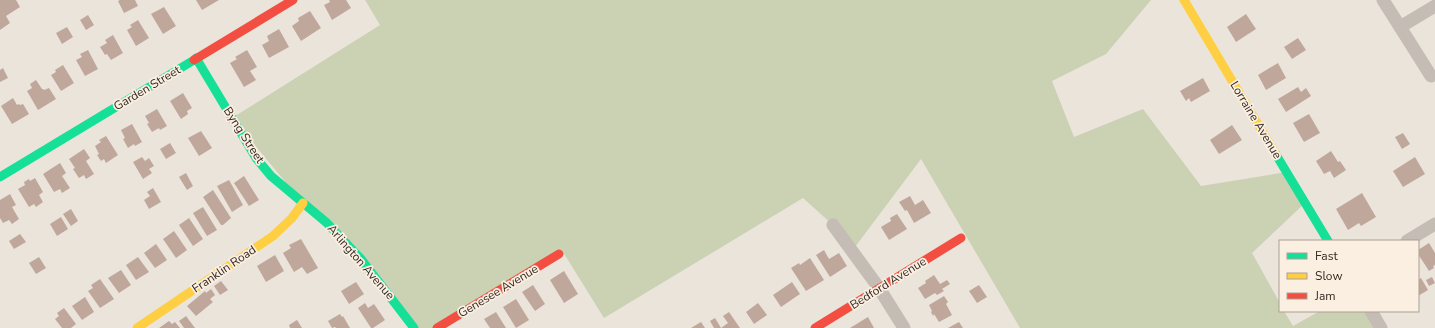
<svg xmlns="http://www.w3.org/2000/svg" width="1435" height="328" font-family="'Nunito Sans',sans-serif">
	<rect width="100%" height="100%" fill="#ebe4db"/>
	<path fill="#cbd1b3" d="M365 0H1151L1106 54 1052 81 1074 137 1143 109 1201 186 1287 172 1305 203 1252 253 1280 303V311H1284L1293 326 1320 311H1371L1382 328H1020L921 159 852 251 833 225 803 198 604 318 563 252 437 328H414L303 203 232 118 380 25Z"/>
	<g fill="#c0a79b">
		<path d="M0 0H16L20 7 6 16 10 23 0 30Z"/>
		<path d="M120 0H135L138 6 124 13 118 1Z"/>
		<path d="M196 0H219L202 10Z"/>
		<path d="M329 0H346L351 8 332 20 324 5 330 2Z"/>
		<path d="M164 7 176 26 163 34 151 14Z"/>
		<path d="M310 11 321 28 301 41 292 26 299 21 298 18Z"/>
		<path d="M1246 14 1256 29 1236 42 1227 27Z"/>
		<path d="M88 15 94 25 86 30 80 20Z"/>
		<path d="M138 20 149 38 136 46 127 30 132 27 130 25Z"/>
		<path d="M67 27 73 37 62 44 56 33Z"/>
		<path d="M279 29 289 47 269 58 262 45 269 41 267 36Z"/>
		<path d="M113 35 123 53 111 60 107 54 105 55 100 47 107 43 105 40Z"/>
		<path d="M1298 38 1306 50 1292 59 1284 47Z"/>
		<path d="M88 50 98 69 85 76 76 60 82 57 80 54Z"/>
		<path d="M247 50 257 67 250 71 256 80 244 87 230 63 237 59 235 57Z"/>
		<path d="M1278 63 1286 78 1266 90 1258 75Z"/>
		<path d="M63 65 74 83 61 91 51 75 56 72 55 70Z"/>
		<path d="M3 68 8 78 0 82V70Z"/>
		<path d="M1203 78 1210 91 1191 102 1189 98 1186 101 1180 91Z"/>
		<path d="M36 80 42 89H43L44 90 49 88 56 99 38 110 27 91 32 88 30 84Z"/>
		<path d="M1298 87 1301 92 1306 88 1311 96 1286 112 1278 99Z"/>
		<path d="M183 93 192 108 187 111 188 114 181 119 170 101Z"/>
		<path d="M13 98 17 105 19 104 20 105 23 104 29 114 12 124 1 106Z"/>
		<path d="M157 109 167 126 160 130 159 128 152 132 147 124 149 123 145 116Z"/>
		<path d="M1309 114 1320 133 1304 142 1293 123Z"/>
		<path d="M132 124 142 142 135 146 134 144 128 148 123 139 125 138 121 130Z"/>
		<path d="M1232 125 1242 140 1219 154 1210 140Z"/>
		<path d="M201 131 212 148 199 156 188 138Z"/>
		<path d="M1403 133 1410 144 1402 149 1395 137Z"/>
		<path d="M106 136 118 155 106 163 104 159 101 161 97 155 99 154 95 146 101 142 99 140Z"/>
		<path d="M170 143 176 153 166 159 160 149Z"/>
		<path d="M84 149 90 158 86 161 94 174 86 179 84 175 79 178 73 169 75 168 69 159Z"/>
		<path d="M1331 151 1338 162 1340 161 1346 170 1334 178 1330 171 1324 174 1316 161Z"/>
		<path d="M142 157 145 161 149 158 154 166 149 169 152 173 143 179 133 162Z"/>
		<path d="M1415 157 1425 174 1403 187 1393 171Z"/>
		<path d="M60 163 66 173 62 176 70 188 62 193 60 189 54 192 43 174Z"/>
		<path d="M186 173 193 186 187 190 179 177Z"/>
		<path d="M244 176 259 200 249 206 234 183Z"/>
		<path d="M35 178 43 192 39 195 43 202 36 207 34 204 29 207 18 189 25 185 24 182 29 179 30 181Z"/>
		<path d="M229 180 243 205 232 212 217 186Z"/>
		<path d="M153 188 161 202 149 209 144 200 150 196 147 192Z"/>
		<path d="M213 190 231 218 223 225H221L203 197Z"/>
		<path d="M1362 193 1376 217 1361 226 1359 223 1348 230 1336 209Z"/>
		<path d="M10 194 16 205 12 207 19 219 12 224 9 220 3 223 0 218V200Z"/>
		<path d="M910 196 915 205 923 200 931 213 914 223 907 210 905 211 899 202Z"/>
		<path d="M203 207 217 230 207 236 193 213Z"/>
		<path d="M71 209 78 221 71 226 63 214Z"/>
		<path d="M897 214 907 229 889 240 881 227 891 221 890 218Z"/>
		<path d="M61 217 68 229 57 236 50 224Z"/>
		<path d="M189 218 203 239 193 246 179 225Z"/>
		<path d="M174 231 187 250 176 258 163 239Z"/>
		<path d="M20 234 26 242 14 249 9 241Z"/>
		<path d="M301 239 318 268 307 274 302 267 294 272 283 253 291 248 289 245Z"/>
		<path d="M1429 243 1435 253V265L1433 266 1434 268 1429 271 1418 254V250Z"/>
		<path d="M156 244 167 260 155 268 144 253Z"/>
		<path d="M824 250 829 259 839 253 847 266 830 277 816 255Z"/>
		<path d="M275 255 284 271 266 282 257 266Z"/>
		<path d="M39 257 46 268 36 274 29 263Z"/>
		<path d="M138 257 149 272 136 280 126 265Z"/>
		<path d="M810 258 824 280 806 291 791 268 799 263 800 265Z"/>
		<path d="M121 270 131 285 119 293 108 278Z"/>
		<path d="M564 271 578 294 564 303 550 280Z"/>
		<path d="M934 275 940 284 947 280 950 284 942 289 944 291 937 295 935 293 925 299 918 288 926 283 925 281Z"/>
		<path d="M1432 277 1435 283 1429 286 1426 280Z"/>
		<path d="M1421 278 1428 290 1418 296V280Z"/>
		<path d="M100 279 114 299 100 308 88 291 93 288 91 285Z"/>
		<path d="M221 281 228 290 220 295 214 286Z"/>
		<path d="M356 282 364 294 349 304 341 291Z"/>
		<path d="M792 282 800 294 781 307 773 295Z"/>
		<path d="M533 285 545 304 535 311 522 292Z"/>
		<path d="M979 285 987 297 977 303 969 291Z"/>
		<path d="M211 289 215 295 210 299 213 302 196 316 187 306 205 291 206 293Z"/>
		<path d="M944 296 948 302 946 304 952 315 939 322 934 314 933 316 931 312 932 311 929 305Z"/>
		<path d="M85 297 94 312 82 320 72 306Z"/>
		<path d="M516 299 529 320 516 328 503 307Z"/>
		<path d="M365 303 368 308 374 304 385 320 373 328H371L358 308Z"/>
		<path d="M758 303 767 315 754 324 746 312Z"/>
		<path d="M64 308 76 324 71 328H62L55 319 59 316 57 313Z"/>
		<path d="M496 312 506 328H490L484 319Z"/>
		<path d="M729 312 740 328H721L728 323 723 316Z"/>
		<path d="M340 314 342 317 343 316 350 328H336L335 327 332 328 328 321Z"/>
		<path d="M186 316 195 328H184L179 321Z"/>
		<path d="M868 317 874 328H850Z"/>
		<path d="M715 318 721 328H714L710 321Z"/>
		<path d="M297 320 302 328H290L289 325Z"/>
		<path d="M169 321 172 324 175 322 180 328H159Z"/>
		<path d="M701 322 705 328H691Z"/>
		<path d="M959 322 963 328H948Z"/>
	</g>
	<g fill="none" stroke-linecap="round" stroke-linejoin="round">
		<g stroke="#c4bcb5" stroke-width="13">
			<path d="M1383 0 1431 76"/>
			<path d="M1400 27 1435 6"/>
			<path d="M833 225 879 288 904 328"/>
			<path d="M1407 241 1435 224"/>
			<path d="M1371 311 1381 328"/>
		</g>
		<g stroke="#16e098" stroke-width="9">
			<path d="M196 58 256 158 271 176 327 223 361 259 414 328"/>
			<path d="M1275 153 1328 241"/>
			<path d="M0 177 194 60"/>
		</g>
		<g stroke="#ffcf43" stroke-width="9">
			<path d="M1184 0 1275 153"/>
			<path d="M137 328 273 236 292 218 303 203"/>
		</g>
		<g stroke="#f24e42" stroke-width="9">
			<path d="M194 60 293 0"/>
			<path d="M437 328 559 254"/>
			<path d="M815 328 961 238"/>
		</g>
	</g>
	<g text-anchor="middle" stroke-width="3.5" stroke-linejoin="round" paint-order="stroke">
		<g font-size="12" fill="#342924" stroke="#faefe0">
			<text transform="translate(147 88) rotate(-31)" y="4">Garden Street</text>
			<text transform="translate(1256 120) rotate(59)" y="4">Lorraine Avenue</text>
			<text transform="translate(244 135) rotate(57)" y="4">Byng Street</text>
			<text transform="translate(361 262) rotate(49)" y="4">Arlington Avenue</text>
			<text transform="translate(224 269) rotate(-34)" y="4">Franklin Road</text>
			<text transform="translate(888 283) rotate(-32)" y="4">Bedford Avenue</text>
			<text transform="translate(498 291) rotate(-31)" y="4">Genesee Avenue</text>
		</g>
	</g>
	<rect x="1279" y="240" width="140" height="72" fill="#faefe0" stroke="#aba095"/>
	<rect x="1287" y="253" width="20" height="6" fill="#16e098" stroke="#aba095"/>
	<text x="1315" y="260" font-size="12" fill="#342924">Fast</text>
	<rect x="1287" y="273" width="20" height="6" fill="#ffcf43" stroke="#aba095"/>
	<text x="1315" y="280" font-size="12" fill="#342924">Slow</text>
	<rect x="1287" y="293" width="20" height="6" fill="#f24e42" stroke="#aba095"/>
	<text x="1315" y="300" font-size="12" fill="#342924">Jam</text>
</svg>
